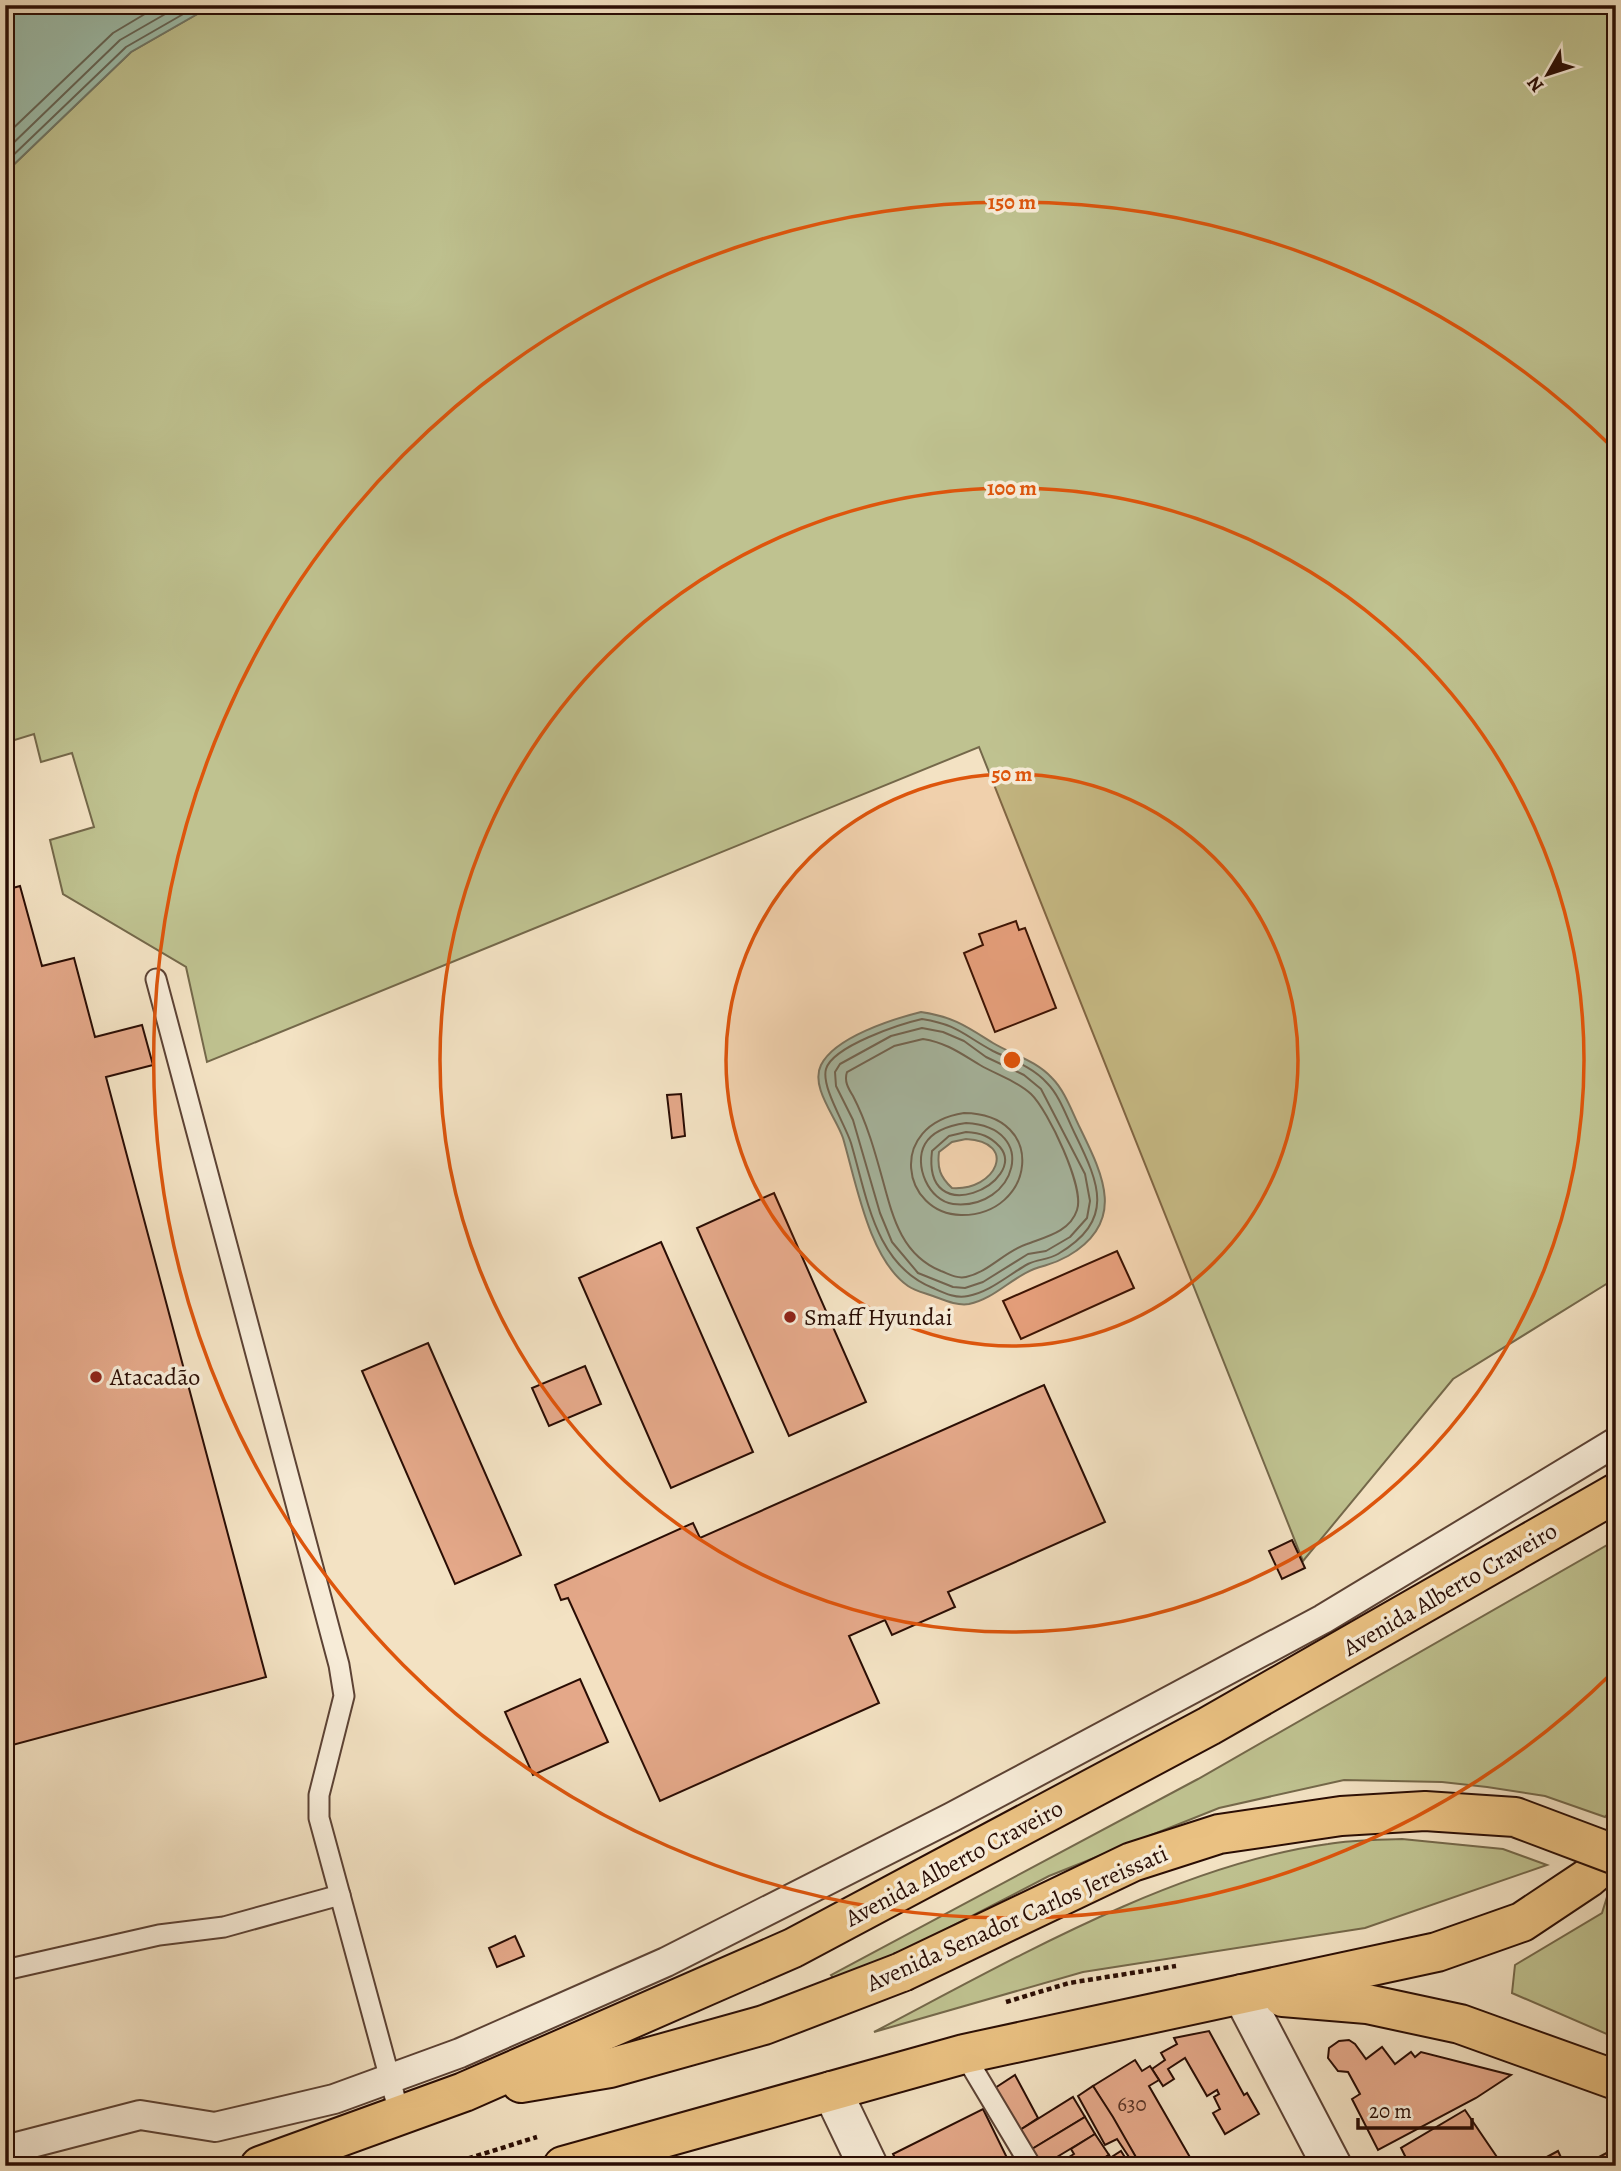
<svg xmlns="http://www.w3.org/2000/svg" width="1621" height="2171" font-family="Alegreya,serif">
	<rect width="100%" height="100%" fill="#f3e2c3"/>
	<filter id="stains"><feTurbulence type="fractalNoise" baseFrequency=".00286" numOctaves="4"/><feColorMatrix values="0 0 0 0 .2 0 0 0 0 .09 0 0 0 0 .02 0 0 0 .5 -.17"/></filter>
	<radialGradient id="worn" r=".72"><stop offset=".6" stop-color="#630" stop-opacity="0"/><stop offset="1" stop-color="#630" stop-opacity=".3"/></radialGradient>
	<g fill="#bfc290" stroke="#74684a" stroke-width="2">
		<path d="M213 5H1616V1278L1453 1379 1303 1561 979 747 207 1062 186 967 63 894 50 840 94 827 72 753 41 762 34 734 5 743V173L131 52Z"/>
		<path d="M1616 1540V1803L1605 1817 1545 1796 1487 1787 1442 1782 1344 1780 1219 1808 1049 1876 838 1985 831 1975 1198 1779Z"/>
		<path d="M1402 1839 1503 1849 1547 1865 1365 1928 1083 1972 874 2032C1010 1961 1175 1865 1328 1844 1352 1840 1377 1840 1402 1839Z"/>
		<path d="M1612 1881 1616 1883V2038L1512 1993 1515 1965 1602 1913Z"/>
	</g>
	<g fill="#9dbfad" stroke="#6f7869" stroke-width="2" fill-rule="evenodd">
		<path d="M5 5H213L131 52 5 173Z"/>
		<path d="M921 1012C954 1017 966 1026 993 1043 1013 1055 1035 1060 1052 1078 1065 1091 1072 1112 1080 1128 1104 1177 1126 1222 1068 1256 1052 1265 1048 1264 1034 1269 1011 1278 994 1299 969 1304 957 1306 944 1300 933 1296 925 1293 915 1291 908 1286 869 1259 856 1182 843 1138 836 1117 810 1087 821 1065 835 1037 893 1019 921 1012ZM966 1139C1019 1142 996 1191 952 1188 940 1177 937 1168 939 1152L952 1142Z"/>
	</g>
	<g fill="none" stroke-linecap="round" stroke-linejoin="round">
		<g stroke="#646658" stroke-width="2">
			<path d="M5 136 113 33 160 5"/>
			<path d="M5 151 120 40 181 5"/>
			<path d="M5 163 126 47 199 5"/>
			<path d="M922 1019C959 1025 963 1035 993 1051 1012 1060 1033 1067 1047 1083 1060 1096 1067 1118 1075 1134 1100 1185 1115 1220 1058 1254 1048 1260 1038 1259 1028 1264 1008 1275 990 1292 968 1296 956 1299 944 1293 933 1288 875 1265 867 1197 851 1143 845 1124 821 1087 826 1069 833 1046 900 1024 922 1019Z"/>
			<path d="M922 1028 943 1032 964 1041 986 1057 1024 1075 1041 1089 1085 1174 1090 1201 1087 1218 1070 1237 1046 1251 1028 1254 983 1282 965 1288 953 1287 918 1273 892 1242 880 1213 853 1120 836 1086 835 1072 840 1064 891 1036Z"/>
			<path d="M923 1039C947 1043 960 1053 980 1065 997 1075 1016 1080 1031 1094 1048 1110 1085 1188 1077 1210 1070 1232 1045 1237 1027 1244 1005 1251 989 1272 966 1277 957 1279 949 1274 941 1271 902 1255 893 1218 883 1181 875 1152 867 1123 853 1096 848 1088 844 1081 847 1072L894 1046Z"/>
			<path d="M964 1113C1049 1114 1035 1216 961 1215 902 1214 886 1125 964 1113Z"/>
			<path d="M966 1123C1041 1127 1016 1211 953 1204 929 1201 913 1165 925 1144 933 1130 952 1125 966 1123Z"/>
			<path d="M966 1132C981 1133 990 1136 1000 1147 1029 1182 922 1233 932 1151L949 1136Z"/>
		</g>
	</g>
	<g fill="#e4a889" stroke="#2a0d04" stroke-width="2">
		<path d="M20 886 42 966 74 958 95 1037 142 1025 153 1065 106 1077 266 1677 5 1747V890Z"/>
		<path d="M1016 921 1019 930 1025 928 1056 1008 995 1032 964 953 983 945 979 934Z"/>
		<path d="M681 1094 685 1136 672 1138 667 1095Z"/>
		<path d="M774 1193 866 1402 789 1436 697 1228Z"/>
		<path d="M661 1242 753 1452 671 1488 579 1278Z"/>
		<path d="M1117 1251 1134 1288 1021 1339 1003 1301Z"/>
		<path d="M428 1343 521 1555 455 1584 362 1371Z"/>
		<path d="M585 1366 601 1404 549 1426 532 1388Z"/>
		<path d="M1044 1385 1105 1522 948 1592 955 1607 892 1635 885 1620 849 1636 879 1703 660 1801 568 1598 561 1600 555 1585 693 1523 700 1538Z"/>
		<path d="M1292 1540 1305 1568 1282 1579 1269 1551Z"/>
		<path d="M580 1679 608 1742 533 1775 505 1712Z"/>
		<path d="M515 1936 524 1956 497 1967 489 1948Z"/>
		<path d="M1209 2031 1244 2095 1247 2093 1259 2114 1225 2134 1213 2113 1220 2109 1214 2097 1219 2094 1217 2090 1207 2096 1185 2058 1168 2069 1174 2079 1163 2086 1152 2069 1165 2060 1161 2053 1177 2044 1174 2038Z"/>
		<path d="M1349 2040 1355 2044 1366 2059 1382 2047 1395 2064 1411 2052 1415 2057 1421 2052 1511 2075 1476 2098 1378 2150 1352 2099 1360 2094 1348 2072 1338 2071 1328 2058 1329 2048 1339 2041Z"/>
		<path d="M1135 2060 1142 2071 1150 2066 1159 2080 1149 2086 1195 2166H1141L1093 2086Z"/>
		<path d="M1015 2075 1038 2118 1020 2130 995 2088Z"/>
		<path d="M1093 2086 1113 2117 1141 2166H1135L1117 2139 1105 2145 1078 2096Z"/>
		<path d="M1073 2097 1085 2117 1032 2149 1020 2130Z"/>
		<path d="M983 2109 1011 2166H899L893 2154Z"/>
		<path d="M1465 2110 1501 2163 1497 2166H1393L1406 2158 1401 2148Z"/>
		<path d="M1085 2117 1095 2134 1042 2166H1035L1027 2152Z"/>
		<path d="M1095 2134 1109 2155 1091 2166H1042L1056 2158 1059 2163 1074 2154 1071 2149Z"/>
		<path d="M1616 2148V2166H1582Z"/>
		<path d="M1121 2151 1126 2159 1115 2166 1110 2158Z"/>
		<path d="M1558 2151 1565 2166H1530Z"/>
		<path d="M1109 2155 1115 2166H1091Z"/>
	</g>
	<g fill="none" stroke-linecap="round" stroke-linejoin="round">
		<defs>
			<g id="service">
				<path d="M156 979 339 1665 344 1696 319 1795V1818L400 2116"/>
				<path d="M5 1970 159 1935 224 1927 340 1895"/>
				<path d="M964 2054 1031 2166"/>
			</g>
			<path id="pedestrian" d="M5 2150 140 2115 215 2127 334 2099 460 2053 666 1962 952 1817 1323 1619 1616 1442"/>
			<g id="minor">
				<path d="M1242 1994 1332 2166"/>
				<path d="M832 2091 868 2166"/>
			</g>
			<g id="primary">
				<path d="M1283 1997 1367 2004 1460 2024 1616 2080"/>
				<path d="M521 2083 610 2068 764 2025 902 1972"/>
				<path d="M260 2166 464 2092 793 1948 1209 1726 1616 1493"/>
				<path d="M563 2166 964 2054 1437 1952 1522 1922 1588 1878 1616 1854"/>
			</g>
		</defs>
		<use href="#service" stroke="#5c4234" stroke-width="23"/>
		<use href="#pedestrian" stroke="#5c4234" stroke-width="32"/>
		<use href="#minor" stroke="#5c4234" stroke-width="42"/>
		<use href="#primary" stroke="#2a0d04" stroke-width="42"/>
		<g stroke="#2a0d04" stroke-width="4.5" stroke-dasharray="5 3.5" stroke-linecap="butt">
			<path d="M1006 2002 1069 1983 1176 1966"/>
			<path d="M444 2166 537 2137"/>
		</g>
		<use href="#service" stroke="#f7ecd8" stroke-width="19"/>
		<use href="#pedestrian" stroke="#f7ecd8" stroke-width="28"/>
		<use href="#minor" stroke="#f7ecd8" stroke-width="38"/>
		<use href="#primary" stroke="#eac182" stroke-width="38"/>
		<defs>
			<path id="primary-bridge" d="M902 1972 1132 1862 1219 1834 1341 1816 1425 1811 1515 1817 1616 1855"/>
		</defs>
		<use href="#primary-bridge" stroke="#2a0d04" stroke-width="42" stroke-linecap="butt"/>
		<use href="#primary-bridge" stroke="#eac182" stroke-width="38"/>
	</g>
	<circle cx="1012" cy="1060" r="286" fill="#de550c" fill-opacity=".12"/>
	<g fill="none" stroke="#de550c" stroke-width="3.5">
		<circle cx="1012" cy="1060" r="286"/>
		<circle cx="1012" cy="1060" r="572"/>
		<path d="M1613 1672A858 858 0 1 1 1613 448"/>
	</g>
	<g fill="#8f2418" stroke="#f7ecd8" stroke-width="2.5">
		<circle cx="790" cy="1317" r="7"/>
		<circle cx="96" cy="1377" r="7"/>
	</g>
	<g text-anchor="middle" stroke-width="7" stroke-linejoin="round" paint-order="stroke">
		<g font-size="21" fill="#583425">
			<text x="1132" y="2111">630</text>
		</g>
		<g font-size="24" fill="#2a0d04" stroke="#f7ecd8" text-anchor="start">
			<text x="804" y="1325">Smaff Hyundai</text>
			<text x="110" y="1385">Atacadão</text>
		</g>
		<g font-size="24" fill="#2a0d04" stroke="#f7ecd8">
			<text transform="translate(1450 1589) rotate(-30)" y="8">Avenida Alberto Craveiro</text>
			<text transform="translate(954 1863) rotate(-28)" y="8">Avenida Alberto Craveiro</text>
			<text transform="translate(1017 1918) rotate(-24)" y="8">Avenida Senador Carlos Jereissati</text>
		</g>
	</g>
	<circle cx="1012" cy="1060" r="10" fill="#de550c" stroke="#f7ecd8" stroke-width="3.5"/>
	<g font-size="21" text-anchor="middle" font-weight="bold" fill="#de550c" stroke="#f7ecd8" stroke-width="7" stroke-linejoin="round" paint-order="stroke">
		<text x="1012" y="209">150 m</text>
		<text x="1012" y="495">100 m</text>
		<text x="1012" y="781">50 m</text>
	</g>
	<rect width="1621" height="2171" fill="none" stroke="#f3e2c3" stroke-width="28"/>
	<rect x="7" y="7" width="1607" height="2157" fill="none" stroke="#2a0d04" stroke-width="3.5"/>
	<rect x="14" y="14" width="1593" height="2143" fill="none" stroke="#2a0d04" stroke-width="2"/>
	<g transform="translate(1548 74) rotate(231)" stroke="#f7ecd8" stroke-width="5" paint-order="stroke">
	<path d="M0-5L12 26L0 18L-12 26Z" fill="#2a0d04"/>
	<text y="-10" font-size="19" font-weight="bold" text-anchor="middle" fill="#2a0d04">N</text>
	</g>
	<path d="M1358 2118v10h114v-10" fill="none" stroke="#2a0d04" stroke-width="3.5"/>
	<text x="1369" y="2118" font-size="21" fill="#2a0d04" stroke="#f7ecd8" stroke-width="5" paint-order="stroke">20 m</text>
	<rect width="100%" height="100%" filter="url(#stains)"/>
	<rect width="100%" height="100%" fill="url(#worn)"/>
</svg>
